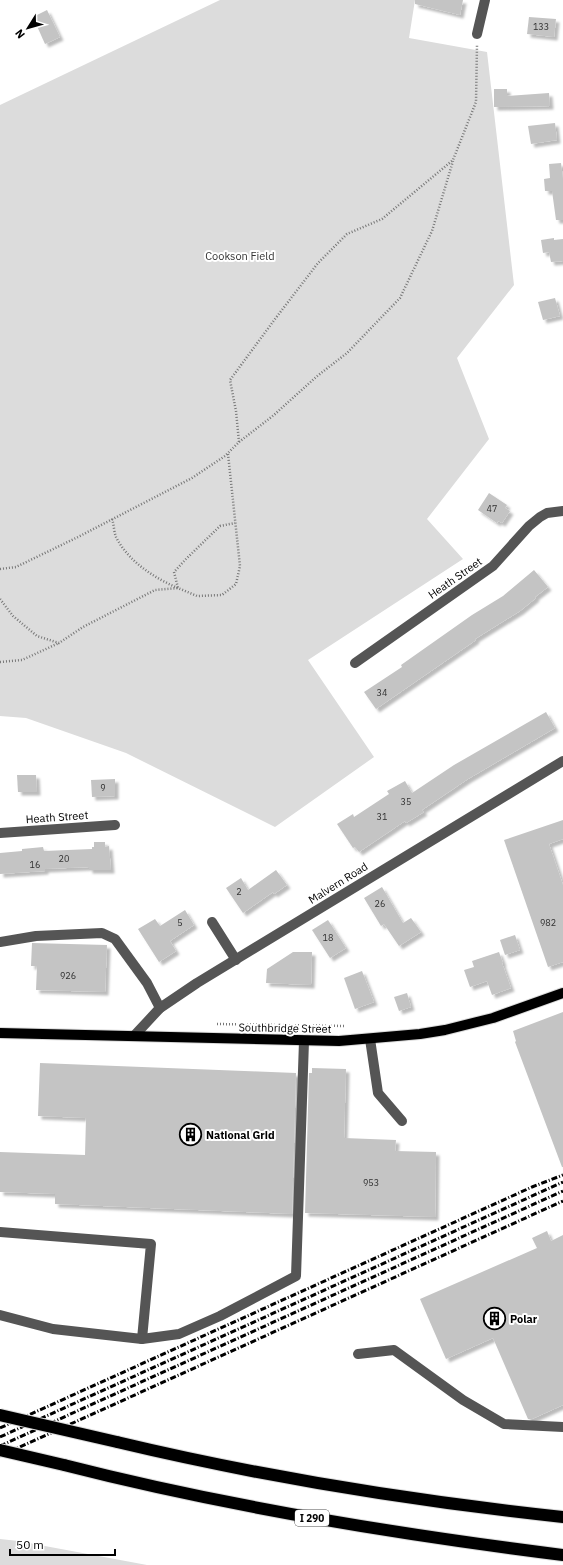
<svg xmlns="http://www.w3.org/2000/svg" width="563" height="1565" font-family="'IBM Plex Sans',sans-serif">
	<defs>
		<filter id="shadow"><feDropShadow dx="3.5" dy="3.5" stdDeviation="1" flood-color="#0004"/></filter>
	</defs>
	<rect width="100%" height="100%" fill="#fff"/>
	<g fill="#dcdcdc">
		<path d="M220 0H415L409 38 487 52 514 285 457 358 489 439 427 519 463 559 308 660 374 757 275 827 126 753 26 718 0 716V105Z"/>
		<path d="M0 1539 18 1541 147 1565H0Z"/>
	</g>
	<g fill="#c4c4c4" filter="url(#shadow)">
		<path d="M415 0H463L460 15 415 4Z"/>
		<path d="M47 10 60 37 45 44 33 17Z"/>
		<path d="M529 17 556 19 554 37 527 34Z"/>
		<path d="M494 89H507V96L549 93 550 106 494 107Z"/>
		<path d="M555 123 557 140 531 144 528 126Z"/>
		<path d="M561 163 563 179V220H556L552 191H545L544 179 550 178 549 164Z"/>
		<path d="M554 238V240L563 239V261L551 262 549 252 543 253 541 240Z"/>
		<path d="M555 298 560 316 543 320 538 302Z"/>
		<path d="M489 493 507 505 505 508 510 511 502 523 498 521 497 523 478 510Z"/>
		<path d="M534 570 548 587 535 597 536 598 520 611 475 639 476 640 376 709 364 692 402 667 401 665 472 615 503 596Z"/>
		<path d="M546 712 555 728 468 779 422 810 424 812 406 823 405 821 359 852 355 847 353 848 337 824 353 814 354 817 389 794 387 791 405 781 412 793 454 765Z"/>
		<path d="M17 775H36L37 792H18Z"/>
		<path d="M115 779V796L92 797 91 780Z"/>
		<path d="M563 820V839L549 844 563 885V962L548 967 504 840Z"/>
		<path d="M94 842H105V847L109 846 111 870H89V867L45 869V871L0 874V853L22 851V849L43 847 44 851 92 849V847H94Z"/>
		<path d="M276 870 287 885 274 894 273 892 243 913 226 888 241 878 248 890Z"/>
		<path d="M382 887 403 923 411 918 421 932 399 946 384 924 381 926 364 898Z"/>
		<path d="M185 910 194 925 170 941 176 951 159 962 138 929 155 919 160 926Z"/>
		<path d="M328 920 346 948 330 958 312 930Z"/>
		<path d="M515 935 520 950 505 955 500 940Z"/>
		<path d="M32 943 107 945 105 992 36 990 37 966H31Z"/>
		<path d="M293 952H312L311 985 266 983 267 969Z"/>
		<path d="M499 952 503 963H502L511 988 492 995 487 981 470 987 464 970 474 967 472 961Z"/>
		<path d="M362 971 374 1002 355 1009 344 978Z"/>
		<path d="M407 993 411 1007 399 1011 394 997Z"/>
		<path d="M563 1012V1167H562L515 1042 516 1041 513 1031Z"/>
		<path d="M40 1063 296 1073 292 1214 55 1204V1194L0 1192V1152L85 1155 86 1118 38 1116Z"/>
		<path d="M312 1068 346 1069 344 1138 396 1140 395 1151 436 1152 435 1217 305 1213 309 1073H312Z"/>
		<path d="M547 1231 551 1241 563 1235V1405L532 1419H528L493 1338 446 1359 420 1299 537 1248 532 1238Z"/>
	</g>
	<g fill="none" stroke-linecap="round" stroke-linejoin="round">
		<defs>
			<path id="major" d="M0 1033 339 1041 420 1034 445 1030 493 1018 563 993"/>
			<g id="highway">
				<path d="M117 1442C264 1477 413 1501 563 1517"/>
				<path d="M64 1465C228 1507 395 1534 563 1555"/>
			</g>
		</defs>
		<use href="#major" stroke="#dbdbdb" stroke-width="12"/>
		<use href="#highway" stroke="#dbdbdb" stroke-width="14"/>
		<g stroke="#777" stroke-width="2.5" stroke-dasharray="1 2" stroke-linecap="butt">
			<path d="M239 442 274 415 316 377 347 353 400 298 432 231 453 161"/>
			<path d="M228 454 240 566 236 584 222 595 197 596 178 588 174 572 186 559 220 526 235 523"/>
			<path d="M112 519C114 525 114 532 116 537 128 561 154 578 178 588"/>
			<path d="M0 569 16 567 78 537 192 478 225 456 239 442 236 411 230 380 275 319 318 263 347 234 382 219 453 160 476 102 477 45"/>
			<path d="M0 599 13 616 37 636 59 643 83 627 155 590 178 588"/>
			<path d="M0 662 22 660 59 643"/>
			<path d="M217 1024 345 1026"/>
		</g>
		<g stroke="#555" stroke-width="10">
			<path d="M477 34 485 0"/>
			<path d="M355 663 493 566 529 526 540 517 547 513 563 511"/>
			<path d="M0 833 115 825"/>
			<path d="M212 922 236 960"/>
			<path d="M0 942 36 936 102 933 115 939 147 983 160 1008"/>
			<path d="M134 1036 160 1008 197 983 563 761"/>
			<path d="M370 1039 378 1093 402 1121"/>
			<path d="M0 1232 151 1244 142 1339"/>
			<path d="M0 1315 53 1329 142 1339 179 1334 220 1316 296 1276 304 1041"/>
			<path d="M358 1354 394 1350 463 1400 504 1424 563 1427"/>
		</g>
		<use href="#major" stroke="#000" stroke-width="10"/>
		<use href="#highway" stroke="#000" stroke-width="12"/>
		<g stroke="#000" stroke-width="3" stroke-dasharray="6 2 1 2" stroke-linecap="butt">
			<path d="M0 1428 532 1187 563 1175"/>
			<path d="M0 1437 563 1182"/>
			<path d="M0 1446 563 1191"/>
			<path d="M0 1456 563 1201"/>
		</g>
		<defs>
			<g id="highway-bridge">
				<path d="M0 1415 117 1442"/>
				<path d="M0 1450 64 1465"/>
			</g>
		</defs>
		<use href="#highway-bridge" stroke="#dbdbdb" stroke-width="14" stroke-linecap="butt"/>
		<use href="#highway-bridge" stroke="#000" stroke-width="12"/>
	</g>
	<defs>
		<symbol id="building-ring" viewBox="-11 -11 22 22"><circle r="9.5" fill="#fff" stroke="#000" stroke-width="1.5"/><path d="M-4-6H4V6H1V3H-1V6H-4ZM-2.5-4.3h1.7v1.8h-1.7ZM.8-4.3h1.7v1.8H.8ZM-2.5-1h1.7V.8h-1.7ZM.8-1h1.7V.8H.8Z" fill="#000"/></symbol>
	</defs>
	<g fill-rule="evenodd">
		<use href="#building-ring" x="178" y="1122" width="25" height="25"/>
		<use href="#building-ring" x="482" y="1306" width="25" height="25"/>
	</g>
	<g text-anchor="middle" stroke-width="4" stroke-linejoin="round" paint-order="stroke">
		<g font-size="9" fill="#313131">
			<text x="541" y="30">133</text>
			<text x="492" y="512">47</text>
			<text x="382" y="696">34</text>
			<text x="103" y="791">9</text>
			<text x="406" y="805">35</text>
			<text x="382" y="820">31</text>
			<text x="64" y="862">20</text>
			<text x="35" y="868">16</text>
			<text x="239" y="895">2</text>
			<text x="380" y="907">26</text>
			<text x="180" y="926">5</text>
			<text x="548" y="926">982</text>
			<text x="328" y="941">18</text>
			<text x="68" y="979">926</text>
			<text x="371" y="1186">953</text>
		</g>
		<rect fill="#fff" stroke="#4c4c4c" stroke-width="1" x="295" y="1510" width="34" height="16" rx="3"/>
		<g font-size="10" font-weight="bold" fill="#000">
			<text x="312" y="1522">I 290</text>
		</g>
		<g font-size="11" fill="#333" stroke="#fff">
			<text x="240" y="260">Cookson Field</text>
		</g>
		<g font-size="11" fill="#000" stroke="#fff">
			<text transform="translate(455 578) rotate(-35)" y="4">Heath Street</text>
			<text transform="translate(57 817) rotate(-4)" y="4">Heath Street</text>
			<text transform="translate(338 883) rotate(-32)" y="4">Malvern Road</text>
			<text transform="translate(285 1028) rotate(1)" y="4">Southbridge Street</text>
		</g>
		<g font-size="11" font-weight="bold" fill="#000" stroke="#fff" text-anchor="start">
			<text x="206" y="1139">National Grid</text>
			<text x="510" y="1323">Polar</text>
		</g>
	</g>
	<g transform="translate(28 28) rotate(233)" stroke="#ffffff" stroke-width="3" paint-order="stroke">
	<path d="M0-3L7 15L0 10L-7 15Z" fill="#000000"/>
	<text y="-6" font-size="11" font-weight="bold" text-anchor="middle" fill="#000000">N</text>
	</g>
	<path d="M10 1549v6h105v-6" fill="none" stroke="#000000" stroke-width="2"/>
	<text x="16" y="1549" font-size="12" fill="#000000" stroke="#ffffff" stroke-width="3" paint-order="stroke">50 m</text>
</svg>
